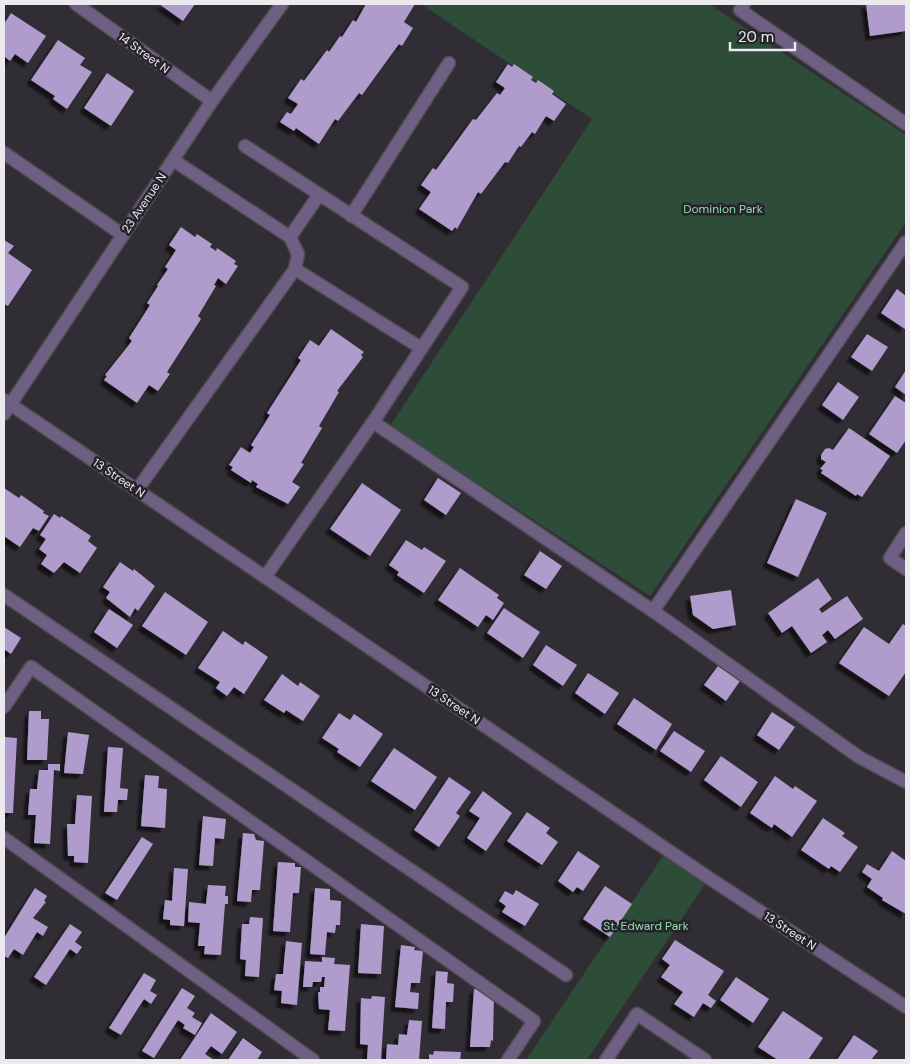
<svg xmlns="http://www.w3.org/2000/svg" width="910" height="1064" font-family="'DM Sans',sans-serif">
	<defs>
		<filter id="shadow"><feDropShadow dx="-4.5" dy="4.5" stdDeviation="1" flood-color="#0009"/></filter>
	</defs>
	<rect width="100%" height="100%" fill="#302d34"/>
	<g fill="#2d4d39">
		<path d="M421 4H709L906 135V222L650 596 390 426 592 119Z"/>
		<path d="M667 850 709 878 587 1060H526Z"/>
	</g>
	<g fill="#af9ccc" filter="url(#shadow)">
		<path d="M159 4H195L183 21Z"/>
		<path d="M366 4H415L404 22 413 28 402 46 399 44 362 95 359 93 338 121 335 119 319 144 296 128 294 131 280 122 287 112 291 114 298 104 288 98 301 79 304 81 327 50 329 52 340 36 342 37 353 20 356 22Z"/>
		<path d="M866 4H906V31L870 36Z"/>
		<path d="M11 13 46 36 28 63 15 54 10 61 4 56V24Z"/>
		<path d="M58 40 85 58 80 65 92 72 67 109 53 99 55 96 31 80Z"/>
		<path d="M508 64 512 67 514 64 533 77 531 80 536 83 538 80 554 91 552 94 566 104 554 121 546 116 535 134 532 132 521 147 519 146 508 163 505 162 481 194 478 192 457 229 455 227 452 231 419 209 431 192 421 185 433 168 436 170 473 119 476 120 497 93 500 95 505 88 496 82Z"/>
		<path d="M107 73 134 91 111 126 84 108Z"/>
		<path d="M181 227 195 237 197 234 212 244 210 247 216 251 217 248 236 261 234 264 238 266 226 284 218 278 214 285 216 286 198 316 201 319 167 372 170 374 158 391 149 385 137 403 104 380 107 376 105 375 132 341 129 338 150 305 147 303 158 286 157 285 168 269 165 267 176 250 169 245Z"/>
		<path d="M4 240 14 246 8 253 32 270 8 306 4 304Z"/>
		<path d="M897 289 906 296 905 329 881 313Z"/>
		<path d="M331 329 364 352 361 355 363 357 337 391 339 392 319 426 322 428 301 463 304 464 292 482 300 487 288 504 256 487 258 484 252 480 251 483 231 470 233 467 229 465 241 447 250 453 254 447 251 445 270 415 267 413 301 360 298 358 310 340 319 346Z"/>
		<path d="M867 334 888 347 872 371 851 357Z"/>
		<path d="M906 370V395L895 387Z"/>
		<path d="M838 382 859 397 843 420 822 405Z"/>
		<path d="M895 396 906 403V440L897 453 869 434Z"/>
		<path d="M849 428 890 456 862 497 857 494 856 496 821 473 823 470 820 469 826 462 821 459V455L825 449 829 448 833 450Z"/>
		<path d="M438 478 461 493 446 515 424 500Z"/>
		<path d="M362 483 401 510 370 556 330 529Z"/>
		<path d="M4 488 19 498 21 495 44 511 43 513 49 516 39 531 33 528 20 547 4 536Z"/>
		<path d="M796 499 827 513 798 577 767 563Z"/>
		<path d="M54 514 60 518 61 516 91 536 88 541 97 548 80 573 64 562 54 573 41 564 47 555 39 549 46 539 40 535Z"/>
		<path d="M406 540 422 550 424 547 446 561 424 593 397 575 399 572 389 565Z"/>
		<path d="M540 551 562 566 546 589 524 575Z"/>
		<path d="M120 562 133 571 134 569 155 586 138 611 135 608 130 617 106 598 110 592 103 587Z"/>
		<path d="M460 568 499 595 497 598 504 603 493 620 486 615 478 627 438 600Z"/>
		<path d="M818 578 832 599 819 609 822 613 847 596 863 619 835 639 828 630 822 635 827 642 811 653 792 626 782 633 768 613Z"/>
		<path d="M731 590 736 625 713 629 693 615 690 596Z"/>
		<path d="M165 592 208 622 186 655 142 626Z"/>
		<path d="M504 608 540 632 523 658 487 633Z"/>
		<path d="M109 609 133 625 117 648 94 632Z"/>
		<path d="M903 624 906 626V672L889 696 839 663 864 627 889 644Z"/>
		<path d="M4 627 21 638 11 654 4 649Z"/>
		<path d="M223 631 243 645 245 641 268 657 244 694 234 687 227 696 216 688 220 682 198 668Z"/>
		<path d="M546 645 577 665 563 686 533 665Z"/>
		<path d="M718 666 740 681 726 701 704 685Z"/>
		<path d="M588 673 619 693 605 714 575 693Z"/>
		<path d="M282 674 298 686 300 682 320 696 303 721 286 710 284 713 264 700Z"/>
		<path d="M634 698 672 724 656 750 617 724Z"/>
		<path d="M29 711H41V719H49L47 760H27Z"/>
		<path d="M772 712 795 727 779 750 757 735Z"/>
		<path d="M339 713 350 720 354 714 383 734 360 767 337 752 339 749 322 738Z"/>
		<path d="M674 731 705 751 691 772 660 751Z"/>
		<path d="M68 732 89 735 83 774 64 773Z"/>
		<path d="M4 737 17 738 13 813H4Z"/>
		<path d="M108 747 123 748 120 788 128 789 127 800H118L117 812H104Z"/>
		<path d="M394 748 437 777 415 810 371 781Z"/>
		<path d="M721 756 758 782 741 807 704 780Z"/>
		<path d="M48 764H60V771L54 770 50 844 34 843 36 815H28L30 789H37L39 770H48Z"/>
		<path d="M145 775 159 776 158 788 167 789 165 828 141 826Z"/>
		<path d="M775 776 793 789 795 786 817 801 792 837 774 824 772 828 750 813Z"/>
		<path d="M449 777 471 792 456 813 460 816 439 847 414 830Z"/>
		<path d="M483 791 512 813 486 851 467 838 480 818 469 811Z"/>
		<path d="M77 795 92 796 88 863 74 862V856H68L67 824H75Z"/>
		<path d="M527 812 550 828 546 833 558 842 542 865 507 841Z"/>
		<path d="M203 816 226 819 224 839 215 838 213 866 199 865Z"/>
		<path d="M823 818 845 833 842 836 858 847 840 872 831 866 829 869 801 850Z"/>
		<path d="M243 833 254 834 256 840 264 841 260 890H252L251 902 237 901Z"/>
		<path d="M142 837 153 844 117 900 105 893Z"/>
		<path d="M578 851 600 866 583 891 577 887 573 892 558 881Z"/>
		<path d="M892 851 906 861V914L882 900 883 898 867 887 872 879 862 872 867 864 879 871Z"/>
		<path d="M278 862 295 863V867H301L299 893H293L290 932 273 931Z"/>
		<path d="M174 868 188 869 184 926 170 925V920L163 919 165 900 172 901Z"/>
		<path d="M208 885 226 886 225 896H228V904H225L221 955 204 954 205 946H198L200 923 188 922 189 902 206 904Z"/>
		<path d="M605 886 632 904 610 937 583 919Z"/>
		<path d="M35 888 47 896 44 901 46 902 33 918 48 927 43 936 37 932 23 955 14 949 8 958 4 956V938Z"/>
		<path d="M315 888 330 889V900L341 901 340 925H336L335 933 327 932 325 955 310 954Z"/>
		<path d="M516 890 539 904 525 926 502 912 506 906 499 901 505 891 513 895Z"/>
		<path d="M250 917 263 918 259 977 245 976 246 960 240 959 242 924H249Z"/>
		<path d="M70 924 82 932 75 942 82 947 77 954 70 949 46 985 34 977Z"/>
		<path d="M361 924 384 926 381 974 358 973Z"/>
		<path d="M675 940 724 971 708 995 716 1001 711 1008 703 1003 694 1017 674 1004 683 992 661 977 670 965 662 959Z"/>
		<path d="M286 941 302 943 297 1005 281 1003 282 991 274 990 276 974H283Z"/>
		<path d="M401 945 415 947 414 950 423 951 420 983H411L410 992 419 993 418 1009 395 1007Z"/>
		<path d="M322 957 335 958 334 964 350 965 345 1031 328 1030 330 1010 319 1009 318 992H320V987H324L325 977H322L321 982H313L312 987H303L305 961 322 962Z"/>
		<path d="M436 971 448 972 447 983 454 984 453 1002H446L445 1029 432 1028Z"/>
		<path d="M144 973 156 980 150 991 157 995 151 1004 144 999 121 1035 109 1028Z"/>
		<path d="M736 977 769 999 753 1023 720 1000Z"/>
		<path d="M182 988 195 996 187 1008 195 1013 192 1017 202 1023 195 1035 183 1028 185 1025 178 1020 154 1058 142 1051Z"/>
		<path d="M474 989 487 990 494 995 493 1041 491 1040 490 1047H470Z"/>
		<path d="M372 996 385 997 381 1060 367 1059 368 1045 360 1044 361 998 371 999Z"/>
		<path d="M783 1011 823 1038 808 1060H778L758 1047Z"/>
		<path d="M211 1013 237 1032 222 1054 211 1046 205 1054 214 1060H180Z"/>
		<path d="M409 1020 422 1021 419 1060H386L387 1044 398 1045 399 1034 407 1035Z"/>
		<path d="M854 1035 878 1051 871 1060H837Z"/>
		<path d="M243 1038 262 1052 257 1060H228Z"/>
		<path d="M434 1051 461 1052 460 1060H429V1054L433 1055Z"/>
	</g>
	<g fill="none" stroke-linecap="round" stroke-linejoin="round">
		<defs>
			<g id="minor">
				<path d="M76 4 212 101"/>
				<path d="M744 4 740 10 906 124"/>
				<path d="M245 146 462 287 373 422 265 577"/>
				<path d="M4 153 123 235"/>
				<path d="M351 216 449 63"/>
				<path d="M290 237 319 195"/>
				<path d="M295 269 421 348"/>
				<path d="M4 400 709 878 906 1007"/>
				<path d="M4 414 212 101 282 4"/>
				<path d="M373 422 653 611 859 757 906 782"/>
				<path d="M137 490 295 269 298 254 290 237 173 160"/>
				<path d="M906 533 890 558 906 569"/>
				<path d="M4 595 566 975"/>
				<path d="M653 611 906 242"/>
				<path d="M4 707 31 667 534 1021 508 1060"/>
				<path d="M4 838 313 1060"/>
				<path d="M606 1060 637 1014 705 1060"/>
			</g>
		</defs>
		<use href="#minor" stroke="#4e4b52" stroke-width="15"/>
		<use href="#minor" stroke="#6e5f83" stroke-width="12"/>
	</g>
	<g text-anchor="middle" stroke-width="5" stroke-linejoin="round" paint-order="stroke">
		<g font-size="12" fill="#eceaef" stroke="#26232a">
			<text transform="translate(144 53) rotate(36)" y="4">14 Street N</text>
			<text transform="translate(144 203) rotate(-56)" y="4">23 Avenue N</text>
			<text transform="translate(119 478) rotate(34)" y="4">13 Street N</text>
			<text transform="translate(454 705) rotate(34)" y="4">13 Street N</text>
			<text transform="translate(790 931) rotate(33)" y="4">13 Street N</text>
		</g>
		<g font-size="12" fill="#91ddae" stroke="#26232a">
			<text x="723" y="213">Dominion Park</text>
			<text x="646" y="930">St. Edward Park</text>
		</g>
	</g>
	<rect width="910" height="1064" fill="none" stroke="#eceaef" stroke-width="10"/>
	<path d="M730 42v8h65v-8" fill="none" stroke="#eceaef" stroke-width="2.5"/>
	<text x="738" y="42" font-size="15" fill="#eceaef" stroke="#26232a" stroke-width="4" paint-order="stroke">20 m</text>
</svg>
